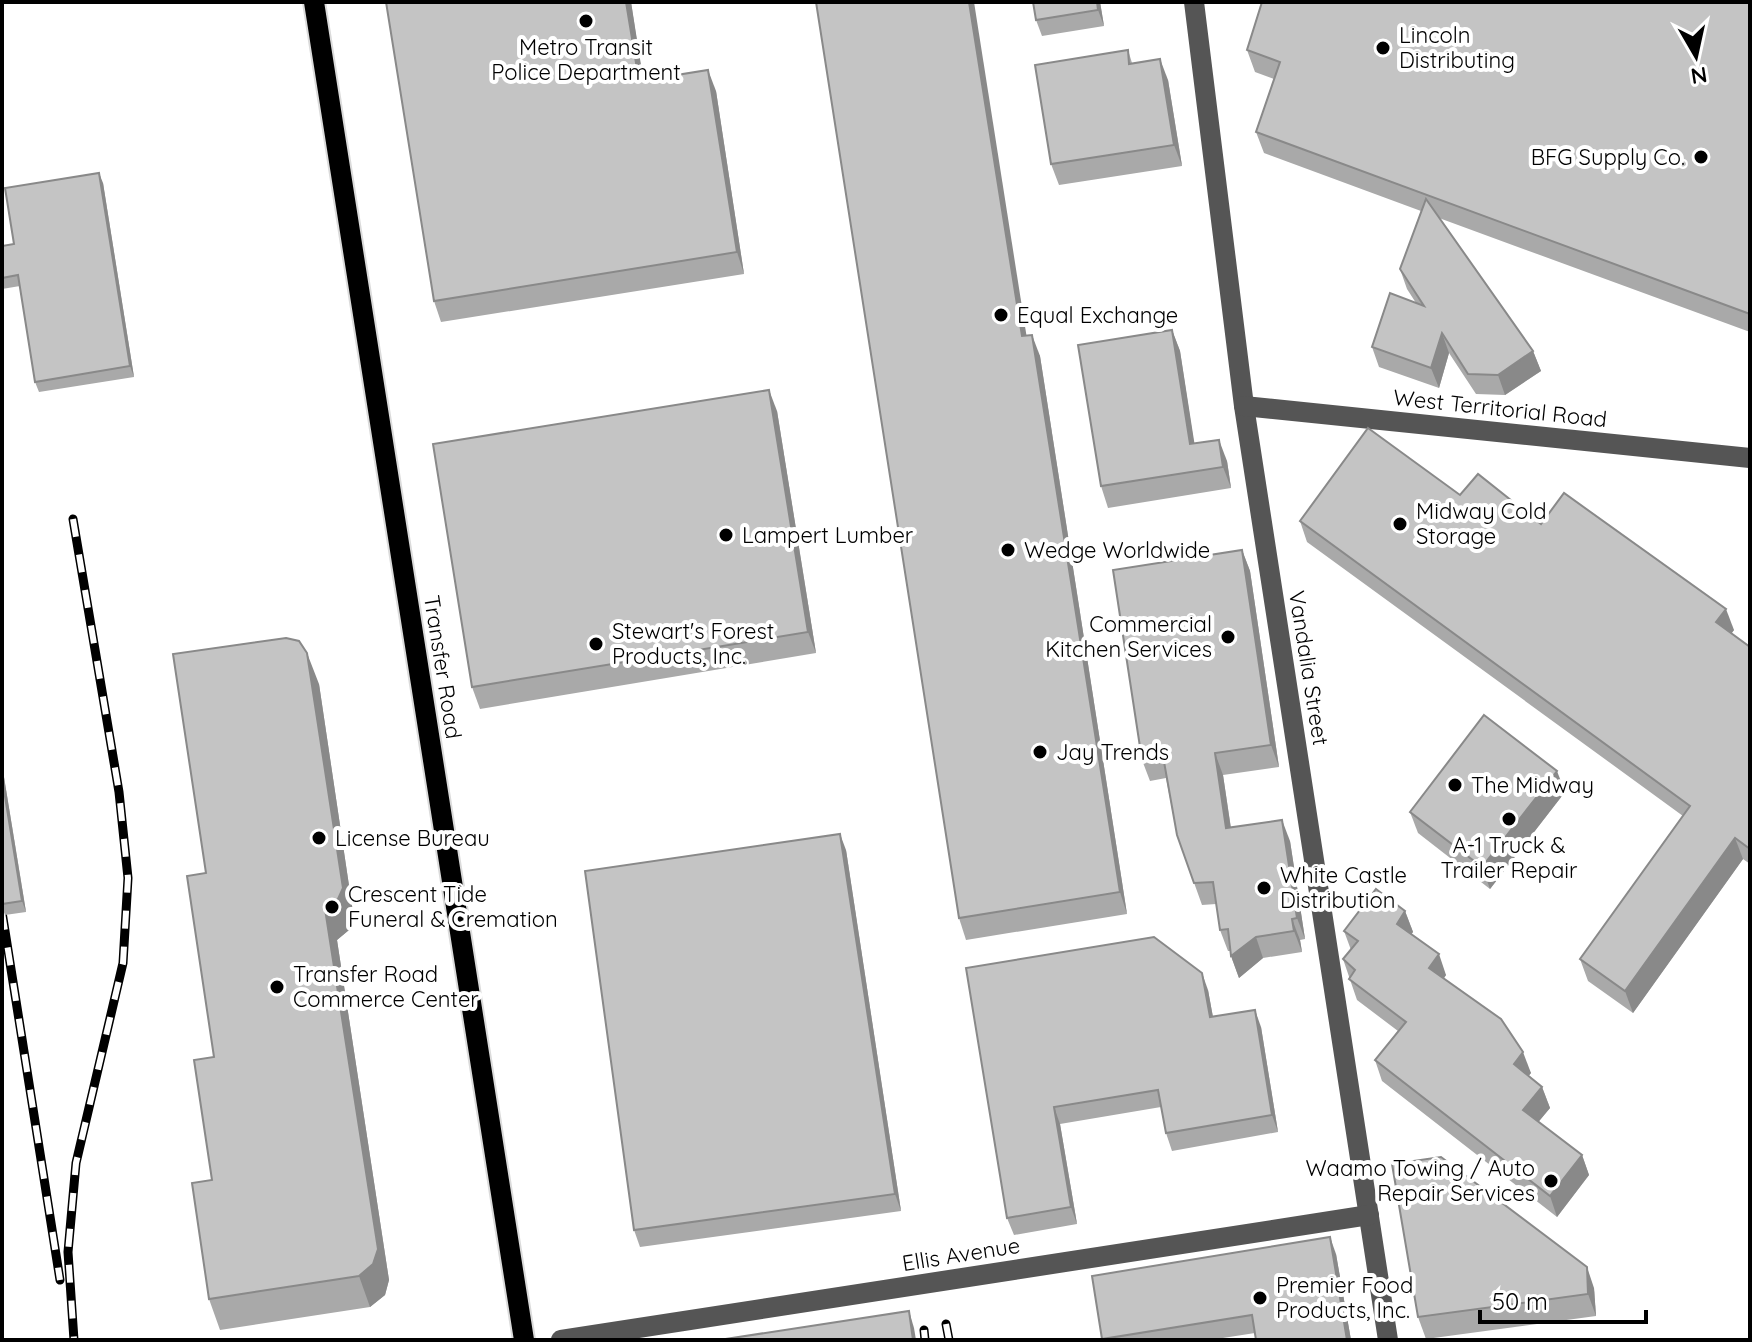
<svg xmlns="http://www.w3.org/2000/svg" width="1752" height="1342" font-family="Quicksand,sans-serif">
	<rect width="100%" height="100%" fill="#fff"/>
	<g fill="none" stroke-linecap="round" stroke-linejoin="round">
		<defs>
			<path id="major" d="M314 2 524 1340"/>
		</defs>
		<use href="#major" stroke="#dbdbdb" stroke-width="24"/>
		<g stroke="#555" stroke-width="20">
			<path d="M1194 2 1244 406 1388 1340"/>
			<path d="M1244 406 1750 458"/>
			<path d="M561 1340 1369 1215"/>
		</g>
		<use href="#major" stroke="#000" stroke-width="20"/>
		<defs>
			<g id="rail">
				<path d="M73 519 119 792 128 878 123 963 76 1163 68 1252 74 1340"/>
				<path d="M2 912 60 1280"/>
				<path d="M946 1324 949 1340"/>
				<path d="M924 1330 925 1340"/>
			</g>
		</defs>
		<use href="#rail" stroke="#000" stroke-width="9"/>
		<use href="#rail" stroke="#fff" stroke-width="6" stroke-dasharray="18" stroke-linecap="butt"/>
	</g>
	<g fill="#a9a9a9">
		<path d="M386 2H631L643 81 716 91 744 274 441 322 434 301Z"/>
		<path d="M1100 2 1104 26 1042 36 1036 20Z"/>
		<path d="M1750 2V332L1439 218 1533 351 1541 371 1505 395 1476 394 1449 353 1439 388 1379 367 1372 347 1416 303 1407 289 1400 269 1421 211 1264 153 1256 132 1274 79 1255 72 1247 50Z"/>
		<path d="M1128 50 1132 63 1168 80 1182 166 1059 185 1051 164Z"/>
		<path d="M103 183 134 377 39 392 35 382 20 286 2 289V246L14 244Z"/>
		<path d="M1172 330 1180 351 1194 444 1227 461 1231 488 1108 508 1101 486Z"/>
		<path d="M1026 336 1040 356 1127 914 966 940 959 918Z"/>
		<path d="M777 411 816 653 480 709 472 687Z"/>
		<path d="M1460 495 1541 524 1734 630 1731 633 1750 647V864L1743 859 1633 1013 1588 981 1580 959 1683 816 1307 542 1300 521Z"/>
		<path d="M1242 550 1250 571 1279 767 1223 775 1231 828 1290 841 1305 939 1300 940 1302 952 1263 958 1239 978 1231 956V951H1228L1220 930 1216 904 1202 905 1177 835 1166 778 1150 781 1142 760Z"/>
		<path d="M319 684 354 919 349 930 337 940 389 1280 385 1295 370 1307 220 1330 209 1299 214 1057 206 873Z"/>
		<path d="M2 765 26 912 5 915 2 907Z"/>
		<path d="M1565 792 1490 889 1418 833 1410 812Z"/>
		<path d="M846 850 901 1211 640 1247 634 1230Z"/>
		<path d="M1405 911 1413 932 1411 934 1446 975 1444 978 1531 1073 1528 1076 1542 1087 1550 1108 1538 1122 1582 1155 1589 1175 1557 1217 1382 1081 1375 1060 1398 1031 1357 1000 1343 959 1351 950 1344 931Z"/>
		<path d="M966 968 1208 990 1213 1017 1261 1027 1278 1132 1172 1151 1166 1133 1161 1107 1060 1124 1077 1224 1014 1235 1007 1218Z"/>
		<path d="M1336 1254 1351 1340H1256L1255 1333 1210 1340 1102 1339Z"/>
		<path d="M1594 1288 1596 1316 1426 1339 1418 1317Z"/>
	</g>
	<g fill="#898989">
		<path d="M626 2H631L647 103 639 81Z"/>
		<path d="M969 2H974L1030 358 1022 336Z"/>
		<path d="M1097 2H1100L1104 26 1098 10Z"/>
		<path d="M1160 59 1168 80 1182 166 1174 145Z"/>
		<path d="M708 70 716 91 744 274 737 252Z"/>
		<path d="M99 173 103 183 134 377 130 366Z"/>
		<path d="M1172 330 1180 351 1198 466 1190 444Z"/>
		<path d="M1442 333 1449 353 1439 388 1431 368Z"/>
		<path d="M1032 335 1040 356 1127 914 1120 892Z"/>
		<path d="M1533 351 1541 371 1505 395 1498 375Z"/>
		<path d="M769 390 777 411 816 653 808 632Z"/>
		<path d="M1219 440 1227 461 1231 488 1223 467Z"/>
		<path d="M1242 550 1250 571 1279 767 1271 745Z"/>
		<path d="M1726 609 1734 630 1724 644 1716 622Z"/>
		<path d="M307 653 319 684 354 919 349 930 337 940 389 1280 385 1295 370 1307 359 1276 325 909Z"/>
		<path d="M1215 753 1223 775 1234 850 1226 828Z"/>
		<path d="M2 765 26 912 22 901 2 778Z"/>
		<path d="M1557 771 1565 792 1490 889 1482 867Z"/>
		<path d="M1282 820 1290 841 1305 939 1297 918Z"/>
		<path d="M840 834 846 850 901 1211 895 1194Z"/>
		<path d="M1735 838 1743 859 1633 1013 1625 991Z"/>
		<path d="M1405 911 1413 932 1404 944 1397 924Z"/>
		<path d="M1292 919 1300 940 1302 952 1294 931Z"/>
		<path d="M1256 937 1263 958 1239 978 1231 956Z"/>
		<path d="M1439 954 1446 975 1437 988 1429 968Z"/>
		<path d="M1202 973 1208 990 1216 1034 1210 1017Z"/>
		<path d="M1255 1010 1261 1027 1278 1132 1272 1115Z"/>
		<path d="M1523 1052 1531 1073 1522 1084 1514 1064Z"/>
		<path d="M1542 1087 1550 1108 1531 1131 1523 1110Z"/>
		<path d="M1054 1107 1060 1124 1077 1224 1071 1207Z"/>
		<path d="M1582 1155 1589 1175 1557 1217 1550 1196Z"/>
		<path d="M1330 1237 1336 1254 1351 1340H1347Z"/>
		<path d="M1587 1267 1594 1288 1596 1316 1588 1294Z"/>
		<path d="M909 1311 914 1328 916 1340H913Z"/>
	</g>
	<g fill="#c4c4c4" stroke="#898989" stroke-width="2">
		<path d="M386 2H626L639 81 708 70 737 252 434 301Z"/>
		<path d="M816 2H969L1022 336 1032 335 1120 892 959 918Z"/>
		<path d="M1033 2H1097L1098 10 1036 20Z"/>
		<path d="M1262 2H1750V314L1256 132 1280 62 1247 50Z"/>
		<path d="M1128 50 1129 64 1160 59 1174 145 1051 164 1035 65Z"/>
		<path d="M99 173 130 366 35 382 18 275 2 278V246L14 244 5 188Z"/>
		<path d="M1426 199 1533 351 1498 375 1468 374 1442 333 1431 368 1372 347 1390 293 1424 306 1400 269Z"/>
		<path d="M1172 330 1190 444 1219 440 1223 467 1101 486 1078 345Z"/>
		<path d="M769 390 808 632 472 687 433 444Z"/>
		<path d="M1368 428 1460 495 1478 474 1541 524 1564 493 1726 609 1716 622 1750 647V849L1735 838 1625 991 1580 959 1690 806 1300 521Z"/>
		<path d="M1242 550 1271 745 1215 753 1226 828 1282 820 1297 918 1292 919 1294 931 1256 937 1231 956 1228 929 1220 930 1213 882 1194 883 1177 835 1163 756 1142 760 1113 570Z"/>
		<path d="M286 638 299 641 307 653 343 888 338 899 325 909 378 1249 373 1264 359 1276 209 1299 192 1183 212 1180 194 1060 214 1057 187 876 206 873 173 654Z"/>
		<path d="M1484 715 1557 771 1482 867 1410 812Z"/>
		<path d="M2 778 22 901 2 904Z"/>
		<path d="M840 834 895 1194 634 1230 585 871Z"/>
		<path d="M1376 889 1405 911 1397 924 1439 954 1429 968 1501 1019 1523 1052 1514 1064 1542 1087 1523 1110 1582 1155 1550 1196 1375 1060 1406 1022 1349 979 1355 970 1343 959 1358 941 1344 931Z"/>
		<path d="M1154 937 1202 973 1210 1017 1255 1010 1272 1115 1166 1133 1158 1090 1054 1107 1071 1207 1007 1218 966 968Z"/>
		<path d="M1441 1157 1587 1267 1588 1294 1418 1317 1392 1164Z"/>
		<path d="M1330 1237 1347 1340H1256L1252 1315 1102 1339 1092 1276Z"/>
		<path d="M909 1311 913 1340H719Z"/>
	</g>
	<g fill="#000" stroke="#fff" stroke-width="3">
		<circle cx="586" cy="21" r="8"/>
		<circle cx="1383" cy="48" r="8"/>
		<circle cx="1701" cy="157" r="8"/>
		<circle cx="1001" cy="315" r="8"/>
		<circle cx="1400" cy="524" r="8"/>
		<circle cx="726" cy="535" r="8"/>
		<circle cx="1008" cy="550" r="8"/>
		<circle cx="1228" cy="637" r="8"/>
		<circle cx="596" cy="644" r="8"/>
		<circle cx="1040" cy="752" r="8"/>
		<circle cx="1455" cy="785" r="8"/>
		<circle cx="1509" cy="819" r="8"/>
		<circle cx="319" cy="838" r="8"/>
		<circle cx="1264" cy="888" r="8"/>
		<circle cx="332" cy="907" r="8"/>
		<circle cx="277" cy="987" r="8"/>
		<circle cx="1551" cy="1181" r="8"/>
		<circle cx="1260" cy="1298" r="8"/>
	</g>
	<g text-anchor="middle" stroke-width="8" stroke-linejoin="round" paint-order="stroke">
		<g font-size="22" fill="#000" stroke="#fff" text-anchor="start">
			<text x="1399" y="43">Lincoln<tspan x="1399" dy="25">Distributing</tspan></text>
			<text x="586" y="55" text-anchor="middle">Metro Transit<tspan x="586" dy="25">Police Department</tspan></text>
			<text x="1685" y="165" text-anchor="end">BFG Supply Co.</text>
			<text x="1017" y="323">Equal Exchange</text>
			<text x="1416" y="519">Midway Cold<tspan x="1416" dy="25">Storage</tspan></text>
			<text x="742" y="543">Lampert Lumber</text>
			<text x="1024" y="558">Wedge Worldwide</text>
			<text x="1212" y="632" text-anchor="end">Commercial<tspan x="1212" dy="25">Kitchen Services</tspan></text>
			<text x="612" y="639">Stewart's Forest<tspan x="612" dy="25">Products, Inc.</tspan></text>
			<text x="1056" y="760">Jay Trends</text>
			<text x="1471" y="793">The Midway</text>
			<text x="335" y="846">License Bureau</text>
			<text x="1509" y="853" text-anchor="middle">A-1 Truck &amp;<tspan x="1509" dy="25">Trailer Repair</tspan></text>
			<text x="1280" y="883">White Castle<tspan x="1280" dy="25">Distribution</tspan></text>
			<text x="348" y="902">Crescent Tide<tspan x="348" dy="25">Funeral &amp; Cremation</tspan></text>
			<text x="293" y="982">Transfer Road<tspan x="293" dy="25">Commerce Center</tspan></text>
			<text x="1535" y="1176" text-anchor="end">Waamo Towing / Auto<tspan x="1535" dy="25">Repair Services</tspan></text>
			<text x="1276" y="1293">Premier Food<tspan x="1276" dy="25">Products, Inc.</tspan></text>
		</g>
		<g font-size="22" fill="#000" stroke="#fff">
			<text transform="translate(1500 408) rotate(6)" y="8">West Territorial Road</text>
			<text transform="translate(443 667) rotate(81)" y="8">Transfer Road</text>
			<text transform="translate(1309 668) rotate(81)" y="8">Vandalia Street</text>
			<text transform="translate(961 1254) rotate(-9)" y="8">Ellis Avenue</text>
		</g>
	</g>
	<rect width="1752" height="1342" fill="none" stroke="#000000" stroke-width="8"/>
	<g transform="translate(1696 56) rotate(171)" stroke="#ffffff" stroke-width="6" paint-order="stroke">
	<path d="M0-6L14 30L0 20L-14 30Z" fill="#000000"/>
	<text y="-12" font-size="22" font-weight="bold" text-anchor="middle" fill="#000000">N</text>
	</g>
	<path d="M1480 1310v12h166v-12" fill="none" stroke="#000000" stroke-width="4"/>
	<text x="1492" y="1310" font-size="24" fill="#000000" stroke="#ffffff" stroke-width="6" paint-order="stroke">50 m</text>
</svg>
